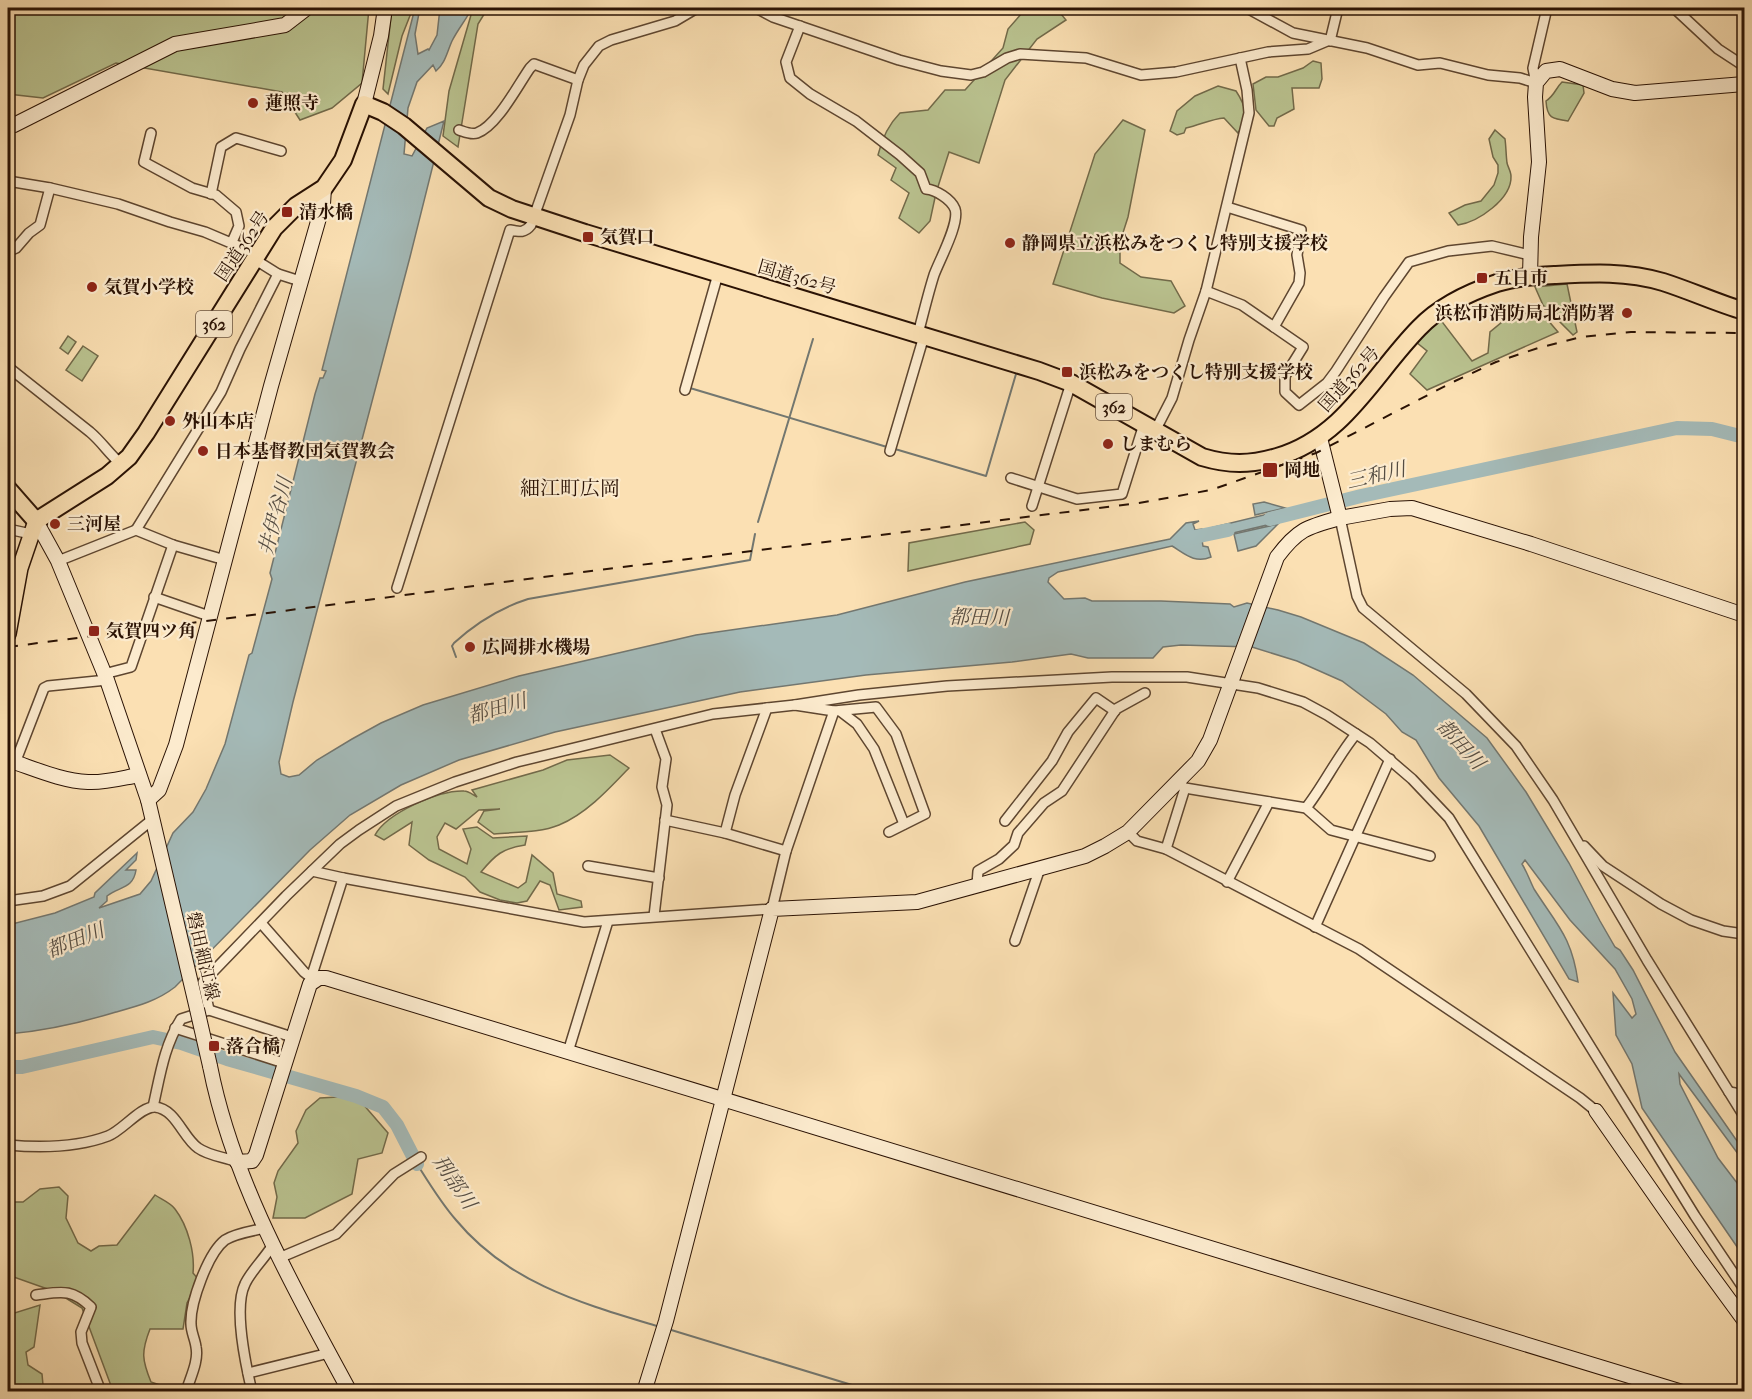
<svg xmlns="http://www.w3.org/2000/svg" width="1752" height="1399" font-family="'IM FELL French Canon','Noto Serif JP',serif">
	<rect width="100%" height="100%" fill="#fbe0b3"/>
	<filter id="stains"><feTurbulence type="fractalNoise" baseFrequency=".00333" numOctaves="4"/><feColorMatrix values="0 0 0 0 .2 0 0 0 0 .09 0 0 0 0 .02 0 0 0 .5 -.17"/></filter>
	<radialGradient id="worn" r=".72"><stop offset=".6" stop-color="#630" stop-opacity="0"/><stop offset="1" stop-color="#630" stop-opacity=".3"/></radialGradient>
	<g fill="#bac390" stroke="#726a4a" stroke-width="1.5">
		<path d="M8 8H369L362 83 332 108 300 120 282 92 116 63 43 98 8 94Z"/>
		<path d="M392 8H413L402 36 388 94 383 89Z"/>
		<path d="M473 8H488L478 24 458 147 443 136 449 91Z"/>
		<path d="M1022 8H1056L1066 20 1037 39 1005 80 979 163 949 152 936 193 930 221 919 233 899 218 909 193 891 180 896 168 878 155C882 138 888 125 900 113L928 110 945 90H965L1003 48 1008 29 1022 13Z"/>
		<path d="M1313 61 1321 63 1322 79 1319 88H1292L1294 109 1277 118 1274 126H1269L1256 110 1253 84 1266 77H1278L1303 68Z"/>
		<path d="M1562 82 1583 85 1584 93 1568 121C1552 119 1547 118 1546 101 1555 95 1555 89 1562 82Z"/>
		<path d="M1218 86 1236 91C1246 106 1249 118 1238 133L1224 118C1211 119 1200 125 1186 128L1184 133 1177 135 1170 131 1177 111 1195 96Z"/>
		<path d="M1123 120 1145 130 1128 217 1120 242V263L1141 277 1171 281 1185 306 1174 313 1102 298 1053 284 1095 154Z"/>
		<path d="M1495 130 1505 139C1506 146 1506 155 1507 163 1508 167 1511 172 1511 176 1512 199 1478 222 1458 225L1449 213 1465 205 1481 201 1494 185 1498 173V165L1493 157 1489 139Z"/>
		<path d="M1567 284 1577 332 1573 335 1543 305 1535 287Z"/>
		<path d="M1526 313 1546 318 1558 332 1427 390 1410 374 1427 351 1416 342 1440 319 1472 361 1488 353 1490 332 1507 318Z"/>
		<path d="M68 336 76 342 68 354 60 348Z"/>
		<path d="M83 346 98 356 82 381 66 370Z"/>
		<path d="M1025 522 1034 530 1030 544 908 571 909 543Z"/>
		<path d="M610 755 629 768C609 789 586 814 559 825 540 833 515 832 494 834L478 822 484 811 500 809 479 810 456 829 445 823 437 837 439 849 467 864 471 849 463 829 477 827 493 838 527 836 525 845C503 848 495 855 481 872L518 888 526 882 532 855 553 873 557 894 581 901 582 907 559 910 550 885 540 881 527 901 517 903 500 900 480 892 465 877 429 860 409 845 412 822 384 840 375 835C387 813 439 790 464 791 469 791 473 795 477 797L472 790 543 770 567 760Z"/>
		<path d="M356 1096 388 1133 382 1153 358 1159 352 1194 305 1218H273L277 1197 274 1183 278 1171 298 1143 296 1131 306 1110 320 1098Z"/>
		<path d="M59 1187 68 1196 66 1218 78 1243 91 1251 99 1246 117 1245 155 1195C161 1199 171 1203 175 1209 188 1226 195 1253 193 1273L199 1280 187 1303 183 1329H150C141 1352 142 1360 151 1382L177 1391H113L82 1308 56 1292 8 1275V1202H23L40 1189Z"/>
		<path d="M40 1305 34 1347 26 1352 28 1365 42 1374 43 1385 37 1391H8V1315Z"/>
	</g>
	<g fill="#a4bab8" stroke="#737770" stroke-width="1.5">
		<path d="M415 8H420L415 34 418 54 428 49 429 50 437 35 440 8H472C466 20 458 29 452 41 447 52 445 64 436 71L433 65 417 82 408 108 404 154 412 156 427 128 444 121 410 257 293 702 279 762 281 774 289 777 299 775 317 760 352 739 381 723 423 705 519 676 696 635 837 615 965 582 1170 539 1186 523 1199 521 1193 524 1195 530 1202 529 1204 539 1202 540 1203 546 1208 547 1211 557C1195 564 1185 554 1172 546L1058 572 1049 578 1048 582 1064 599 1085 598 1092 601H1161L1230 604 1234 607 1247 603 1278 610 1301 617 1364 643 1413 675 1487 738 1526 792 1569 863 1600 921 1615 947 1620 950 1633 970 1675 1052 1744 1151V1162L1679 1074 1680 1084 1718 1158 1744 1192V1257L1642 1108 1632 1064 1616 1035 1613 993 1632 1018 1636 1014 1632 999 1615 969 1570 920 1525 860 1522 864C1527 872 1530 881 1534 889 1557 925 1572 937 1578 982L1569 979 1479 826 1439 778 1416 740 1402 732 1386 714 1342 681 1297 661 1252 647 1181 645 1163 647 1153 658H1088L1071 654 1012 662 866 675 740 692 555 732 459 760 401 785 350 815 310 850 175 987C157 1001 138 1006 116 1012 80 1023 45 1031 8 1034V925L55 913 94 897 95 893 137 853 136 860 126 870H136C133 889 120 886 107 896V901L99 908 140 894 151 881 173 833 193 812 206 789 225 744 249 655 252 653 272 579 270 573 315 394 320 378H323L326 371 322 370Z"/>
		<path d="M1264 502 1285 508 1255 515 1253 504Z"/>
		<path d="M1288 509 1301 511 1287 515 1280 522 1212 538 1210 528Z"/>
		<path d="M1278 524 1256 546 1238 551 1234 534Z"/>
	</g>
	<g fill="none" stroke-linecap="round" stroke-linejoin="round">
		<g stroke="#737770" stroke-width="2">
			<path d="M690 388 887 447"/>
			<path d="M895 449 986 476 1016 374"/>
			<path d="M758 522 813 339"/>
			<path d="M456 657 452 646 454 643C476 623 500 608 528 599L750 560 755 534"/>
			<path d="M417 1164C429 1183 441 1203 456 1220 509 1284 584 1304 660 1327"/>
			<path d="M668 1329 875 1392"/>
		</g>
		<g stroke="#a4bab8" stroke-width="14">
			<path d="M1270 519 1361 496 1677 428 1712 429 1744 437"/>
			<path d="M1185 539 1228 530"/>
			<path d="M8 1067H22L153 1037 181 1043 227 1059 356 1096 383 1107 397 1125 417 1164"/>
		</g>
		<defs>
			<g id="street">
				<path d="M756 8 773 17 899 60 941 71 971 75 983 72 1007 58 1020 54 1086 58 1141 75 1176 72 1268 52 1308 49 1327 41"/>
				<path d="M1247 8 1293 33 1367 48 1418 65 1440 63 1488 75 1520 78 1536 83 1533 68 1547 8"/>
				<path d="M1674 8 1718 49 1744 66"/>
				<path d="M800 26 786 62 790 78 810 94 856 121 900 155 920 173 926 189C936 190 951 199 955 209 960 223 939 261 934 275 928 294 923 315 918 334"/>
				<path d="M1330 41 1338 8"/>
				<path d="M459 130C465 132 471 135 477 133 497 126 518 85 530 68L534 64 578 80"/>
				<path d="M151 133 144 162 192 188 216 195 236 212 239 226 232 242"/>
				<path d="M8 181 50 188 118 204 170 222 205 232 257 254"/>
				<path d="M211 194 221 147 236 138 281 151"/>
				<path d="M1227 207 1301 230 1297 255 1300 273 1299 283 1274 327"/>
				<path d="M8 259 9 251 16 248 29 233 40 225 50 188"/>
				<path d="M254 259 278 274 300 281"/>
				<path d="M1206 291 1242 305 1303 347 1285 376V392L1299 405 1327 383 1336 371 1384 297 1409 262 1448 251 1492 246 1530 255"/>
				<path d="M8 367 90 432C102 442 109 454 121 464"/>
				<path d="M685 390 718 274"/>
				<path d="M1155 431 1172 398 1189 340 1206 291 1249 113 1247 90 1240 58"/>
				<path d="M890 451 924 336"/>
				<path d="M1011 478 1077 499 1122 494 1144 424"/>
				<path d="M1032 506 1071 383"/>
				<path d="M1340 518 1357 596 1363 608 1466 694 1516 746 1553 800 1647 960 1744 1116"/>
				<path d="M8 529 31 534"/>
				<path d="M136 530 221 392 240 349 278 274"/>
				<path d="M58 561 136 530 173 545 225 560"/>
				<path d="M397 588 510 230C520 232 525 233 531 225L570 115 578 80 584 65 599 46 611 40 675 21 697 8"/>
				<path d="M154 597 209 616"/>
				<path d="M104 674 131 667 173 545"/>
				<path d="M795 705 859 695 947 686 1112 677H1187L1258 688 1303 702 1327 715 1370 743 1412 779 1449 818 1695 1216 1744 1289"/>
				<path d="M840 711 857 724 874 749 904 824"/>
				<path d="M15 763 44 688 48 686 107 680"/>
				<path d="M1177 782 1185 788 1306 808 1331 830 1430 856"/>
				<path d="M1306 808C1324 785 1337 757 1356 734"/>
				<path d="M665 820 725 833 786 851"/>
				<path d="M1005 821 1052 761 1068 732 1096 698 1115 711"/>
				<path d="M1128 832 1137 841 1166 849 1359 949 1580 1098 1596 1111"/>
				<path d="M725 833 735 795 767 708"/>
				<path d="M1584 846 1603 866 1661 904 1691 920 1723 931 1744 934"/>
				<path d="M1166 849 1185 788"/>
				<path d="M588 866 659 878"/>
				<path d="M312 871 343 878"/>
				<path d="M1227 882 1269 802"/>
				<path d="M977 885 978 871 999 859 1014 845 1018 833 1044 803 1062 791 1116 709 1145 693"/>
				<path d="M8 901 43 896 70 886 153 819"/>
				<path d="M654 916 667 805 662 787 666 759 655 729"/>
				<path d="M261 923 304 972 314 980"/>
				<path d="M1315 927 1390 759"/>
				<path d="M1015 941 1040 868"/>
				<path d="M314 980 312 975 343 878 584 922 772 909 786 851 834 711"/>
				<path d="M209 1010 292 1037"/>
				<path d="M175 1028 284 1063"/>
				<path d="M568 1052 608 921"/>
				<path d="M1729 1092 1735 1093 1744 1101"/>
				<path d="M153 1107C160 1076 164 1046 181 1019L209 1010 203 982 286 896 340 844 359 830 396 806 455 782 517 762 713 714 795 705 834 711 876 707 896 734 925 814 889 832"/>
				<path d="M8 1145C41 1148 76 1148 108 1136 122 1131 141 1106 155 1107 176 1109 183 1138 198 1148 209 1156 225 1157 237 1162"/>
				<path d="M279 1258 336 1234 394 1174 421 1157"/>
				<path d="M36 1295C61 1292 71 1288 91 1307L81 1332 82 1343 101 1392"/>
				<path d="M248 1373 329 1353"/>
				<path d="M186 1392C190 1378 199 1361 196 1347 195 1339 191 1332 191 1324 190 1303 208 1253 225 1240 236 1233 253 1231 265 1228"/>
				<path d="M252 1392C246 1366 233 1308 245 1284 251 1271 264 1259 272 1246"/>
			</g>
			<g id="secondary">
				<path d="M364 104 381 36 385 8"/>
				<path d="M8 126 14 125 175 44 285 25 307 8"/>
				<path d="M1530 276 1531 237 1539 162 1535 97 1536 83 1546 71 1560 69 1612 89 1635 93 1744 84"/>
				<path d="M1320 438 1340 518 1390 509 1412 508 1531 544 1744 615"/>
				<path d="M36 521 58 561 107 680 148 800 197 1009"/>
				<path d="M8 760C33 768 61 781 88 782 105 783 122 778 139 775"/>
				<path d="M148 800 159 790 176 745 271 386 323 204 324 188"/>
				<path d="M210 1066C233 1183 294 1288 350 1392"/>
				<path d="M1596 1111 1700 1260 1744 1320"/>
				<path d="M237 1162 252 1161 256 1155 310 984 319 978H326L1682 1392"/>
				<path d="M644 1392 666 1321 772 909 917 902 1085 856 1105 846 1128 832 1198 761 1210 740 1277 557C1298 529 1307 527 1340 518"/>
			</g>
			<path id="primary" d="M8 634 20 568 36 521"/>
			<path id="highway" d="M8 489 36 521 107 476 129 457 146 433 274 228 296 206 324 188 343 160 364 104 383 112 404 126 489 198 512 209 585 233 1039 371 1071 383 1202 457C1229 465 1250 465 1277 457 1345 437 1373 375 1419 328 1439 307 1470 292 1497 283 1516 277 1536 276 1555 275 1592 273 1627 271 1663 282 1691 291 1717 303 1744 311"/>
		</defs>
		<use href="#street" stroke="#5e4630" stroke-width="12"/>
		<use href="#secondary" stroke="#2a1204" stroke-width="16"/>
		<use href="#primary" stroke="#2a1204" stroke-width="18"/>
		<use href="#highway" stroke="#2a1204" stroke-width="20"/>
		<use href="#street" stroke="#fcebce" stroke-width="9"/>
		<use href="#secondary" stroke="#fcebce" stroke-width="14"/>
		<use href="#primary" stroke="#fbe0b3" stroke-width="15"/>
		<use href="#highway" stroke="#fbe0b3" stroke-width="16"/>
		<path stroke="#2a1204" stroke-width="2" stroke-dasharray="10 10" stroke-linecap="butt" d="M8 647 535 578 1139 503 1211 490 1316 453 1455 381 1496 362 1538 348 1581 337 1631 332 1744 333"/>
		<defs>
			<path id="secondary-bridge" d="M197 1009 210 1066"/>
		</defs>
		<use href="#secondary-bridge" stroke="#2a1204" stroke-width="16" stroke-linecap="butt"/>
		<use href="#secondary-bridge" stroke="#fcebce" stroke-width="14"/>
	</g>
	<g fill="#8f2418" stroke="#fcebce" stroke-width="2">
		<circle cx="253" cy="103" r="6"/>
		<rect x="281" y="206" width="12" height="12" rx="3"/>
		<rect x="582" y="231" width="12" height="12" rx="3"/>
		<circle cx="1010" cy="243" r="6"/>
		<rect x="1476" y="272" width="12" height="12" rx="3"/>
		<circle cx="92" cy="287" r="6"/>
		<circle cx="1627" cy="313" r="6"/>
		<rect x="1061" y="366" width="12" height="12" rx="3"/>
		<circle cx="170" cy="421" r="6"/>
		<circle cx="1108" cy="444" r="6"/>
		<circle cx="203" cy="451" r="6"/>
		<rect x="1262" y="462" width="16" height="16" rx="3"/>
		<circle cx="55" cy="524" r="6"/>
		<rect x="88" y="625" width="12" height="12" rx="3"/>
		<circle cx="470" cy="647" r="6"/>
		<rect x="208" y="1040" width="12" height="12" rx="3"/>
	</g>
	<g text-anchor="middle" stroke-width="4.5" stroke-linejoin="round" paint-order="stroke">
		<g fill="#fcebce" stroke="#695341" stroke-width="1.5">
			<rect x="196" y="311" width="36" height="26" rx="4.5"/>
			<rect x="1096" y="394" width="36" height="26" rx="4.5"/>
		</g>
		<g font-size="16" font-weight="bold" fill="#2a1204">
			<text x="214" y="330">362</text>
			<text x="1114" y="413">362</text>
		</g>
		<g font-size="18" font-weight="bold" fill="#2a1204" stroke="#fcebce" text-anchor="start">
			<text x="265" y="109">蓮照寺</text>
			<text x="299" y="218">清水橋</text>
			<text x="600" y="243">気賀口</text>
			<text x="1022" y="249">静岡県立浜松みをつくし特別支援学校</text>
			<text x="1494" y="284">五日市</text>
			<text x="104" y="293">気賀小学校</text>
			<text x="1615" y="319" text-anchor="end">浜松市消防局北消防署</text>
			<text x="1079" y="378">浜松みをつくし特別支援学校</text>
			<text x="182" y="427">外山本店</text>
			<text x="1120" y="450">しまむら</text>
			<text x="215" y="457">日本基督教団気賀教会</text>
			<text x="1284" y="476">岡地</text>
			<text x="67" y="530">三河屋</text>
			<text x="106" y="637">気賀四ツ角</text>
			<text x="482" y="653">広岡排水機場</text>
			<text x="226" y="1052">落合橋</text>
		</g>
		<g font-size="18" fill="#2a1204" stroke="#fcebce">
			<text transform="translate(242 246) rotate(-56)" y="6">国道362号</text>
			<text transform="translate(797 277) rotate(16)" y="6">国道362号</text>
			<text transform="translate(1349 379) rotate(-48)" y="6">国道362号</text>
			<text transform="translate(203 956) rotate(77)" y="6">磐田細江線</text>
		</g>
		<g font-size="20" font-style="italic" fill="#554d43" stroke="#fcebce">
			<text transform="translate(1376 475) rotate(-13)" y="7">三和川</text>
			<text transform="translate(275 516) rotate(-75)" y="7">井伊谷川</text>
			<text transform="translate(979 617) rotate(1)" y="7">都田川</text>
			<text transform="translate(497 708) rotate(-16)" y="7">都田川</text>
			<text transform="translate(1461 744) rotate(48)" y="7">都田川</text>
			<text transform="translate(75 940) rotate(-22)" y="7">都田川</text>
			<text transform="translate(455 1182) rotate(56)" y="7">刑部川</text>
		</g>
		<g font-size="20" fill="#2a1204" stroke="#fcebce">
			<text x="570" y="495">細江町広岡</text>
		</g>
	</g>
	<rect width="1752" height="1399" fill="none" stroke="#fbe0b3" stroke-width="30"/>
	<rect x="9" y="9" width="1734" height="1381" fill="none" stroke="#2a1204" stroke-width="3"/>
	<rect x="15" y="15" width="1722" height="1369" fill="none" stroke="#2a1204" stroke-width="1.5"/>
	<rect width="100%" height="100%" filter="url(#stains)"/>
	<rect width="100%" height="100%" fill="url(#worn)"/>
</svg>
